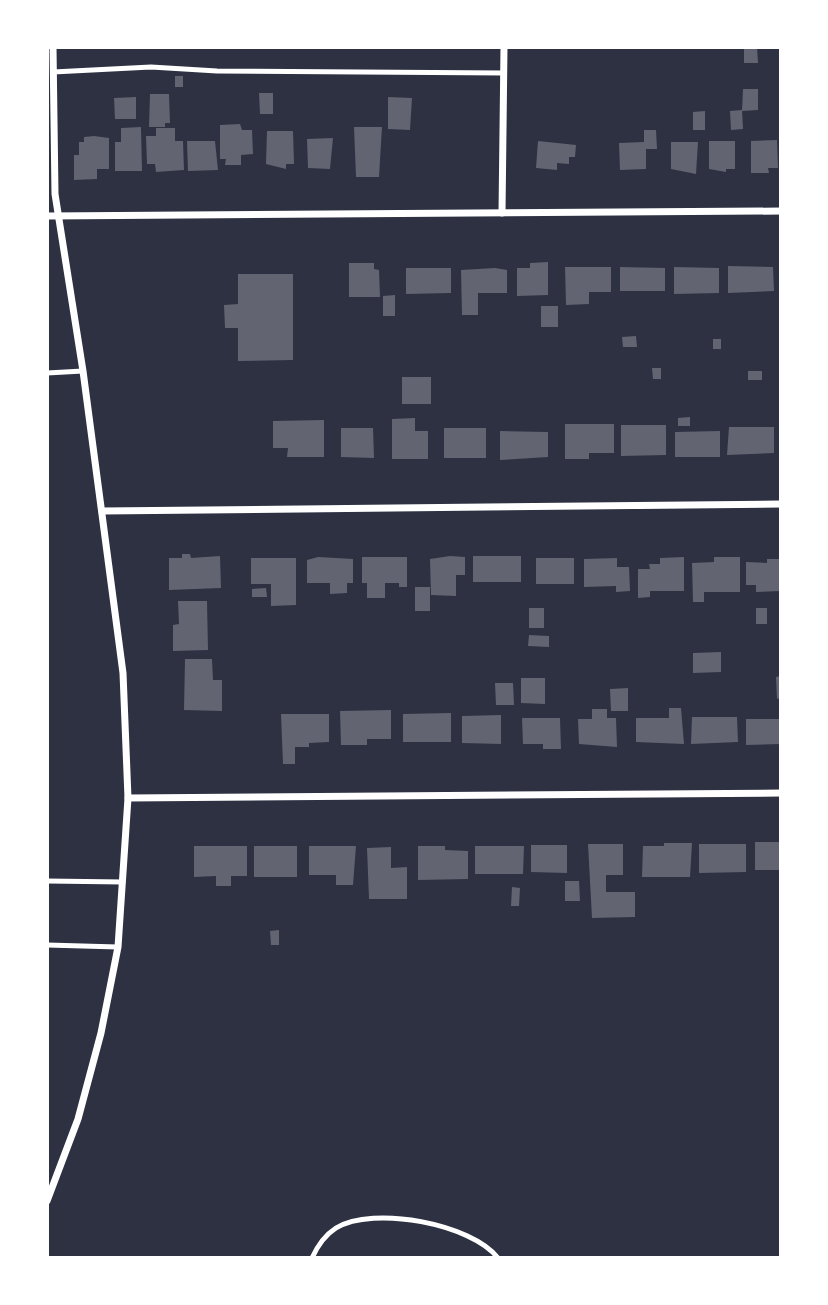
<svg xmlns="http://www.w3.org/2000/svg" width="828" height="1305" font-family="'DM Sans',sans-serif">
	<rect width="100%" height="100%" fill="#2d3142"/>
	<g fill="#626471">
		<path d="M744 47H757L758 63H744Z"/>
		<rect x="175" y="76" width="8" height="11"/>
		<path d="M743 89H758V110L742 111Z"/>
		<path d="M259 93H273V114H260Z"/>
		<path d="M150 94H169L170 123H165V127H149Z"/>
		<path d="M136 97V119H115L114 98Z"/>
		<path d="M388 97 412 98 410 130 388 129Z"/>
		<path d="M742 110 743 129 731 130 730 111Z"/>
		<path d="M705 111V130H693V112Z"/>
		<path d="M240 124 242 130H252L253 154 241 155V165H225L226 159H220V125Z"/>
		<path d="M141 127 142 171H115V142H121V128Z"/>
		<path d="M354 127H382L379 177H356Z"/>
		<path d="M156 128H175V141H183L184 170 156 172 155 164H147L146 136H156Z"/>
		<path d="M644 130H656L657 149H646V169L620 170 619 143 644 142Z"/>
		<path d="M267 131H293L294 164H286V169L266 164Z"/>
		<path d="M94 136 109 138V169H97V179L74 180V155H79V142H84V137Z"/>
		<path d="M333 138 330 169 308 168 307 139Z"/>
		<path d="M777 140 778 168H768L769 173H751V141Z"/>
		<path d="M187 141H215L218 170 188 171Z"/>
		<path d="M538 141 576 145 575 157H569V164L557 163V170L536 168Z"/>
		<path d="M709 141H735V169H726V172L709 169Z"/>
		<path d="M671 142H698L696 174 671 169Z"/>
		<path d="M548 262V295L517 296V268H530V263Z"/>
		<path d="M349 263H374V269L379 270 380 297H349Z"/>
		<path d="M728 266 773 267 774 291 728 293Z"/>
		<path d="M565 267H611V292H589V304L566 305Z"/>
		<path d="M620 267 665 268V291H620Z"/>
		<path d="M674 267 719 268V293L674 294Z"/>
		<path d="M406 268H451V293L406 294Z"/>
		<path d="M495 268 507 270V293H478V315H462L461 270Z"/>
		<path d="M238 274H293V360L238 361V328H225L224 305 238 304Z"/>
		<path d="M395 295V316H383V296Z"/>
		<rect x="541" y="306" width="17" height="21"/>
		<path d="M636 336 637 347H623L622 337Z"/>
		<rect x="713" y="339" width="8" height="10"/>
		<path d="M652 368H661V379H653Z"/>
		<rect x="748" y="371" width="14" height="9"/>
		<rect x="402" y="377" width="29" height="27"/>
		<path d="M690 417V426H678V418Z"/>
		<path d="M415 418V431H428V459H392V419Z"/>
		<path d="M324 420V457H287L288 448H273V421Z"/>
		<path d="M565 424H614V453H589V459H565Z"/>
		<path d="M621 425H666V455L621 456Z"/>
		<path d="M729 427H774V453L727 455Z"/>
		<path d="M341 428H373L374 458 341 457Z"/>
		<rect x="444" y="428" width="42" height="30"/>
		<path d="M500 431 548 432V457L500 460Z"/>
		<path d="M720 431V457H675V432Z"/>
		<path d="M182 554H190L191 558 220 556 221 588 169 590V558H182Z"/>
		<path d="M450 556 465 557V575H456V596L431 595 430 559Z"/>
		<rect x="473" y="556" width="48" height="26"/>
		<path d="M318 557 353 559V583H347V593L330 594V583H307V560Z"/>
		<path d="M362 557H407V587H399V583H385V598H367V583H362Z"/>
		<path d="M684 557V591H650V597L638 598V569H650L649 564H660V558Z"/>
		<path d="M714 557H740V592H704V602H693L692 563 714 562Z"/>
		<path d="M251 558H296V605L271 606V584H251Z"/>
		<rect x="536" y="558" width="38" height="26"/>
		<path d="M617 558V567H629L630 591 616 592V586L584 587V559Z"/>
		<path d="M767 559H781V591L756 592V585H746V562L767 563Z"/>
		<rect x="415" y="587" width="15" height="24"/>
		<path d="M266 588 267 597H252V589Z"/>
		<path d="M178 601H207L208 650 173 651V625L179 624Z"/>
		<rect x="529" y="608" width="15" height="20"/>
		<rect x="756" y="608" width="11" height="16"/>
		<path d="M529 635 549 636V647L528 646Z"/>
		<path d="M721 652V672L693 673V653Z"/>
		<path d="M185 659H212L213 680H222V711L184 710Z"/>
		<path d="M781 676V698L777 699 776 677Z"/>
		<path d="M521 678H545V704L521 703Z"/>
		<path d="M495 683H513L514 705H496Z"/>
		<path d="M628 688V711H611L610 689Z"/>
		<path d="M669 708H681L684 744 636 742V718H669Z"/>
		<path d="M592 709H607V718H616L617 747 579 744 578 719H592Z"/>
		<path d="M391 710V739H367V745H341L340 711Z"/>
		<path d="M451 713V742H403V714Z"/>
		<path d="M281 714H329V742L309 743V747H295V764H283Z"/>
		<path d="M501 715V744L462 743V716Z"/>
		<path d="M692 717H737L738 742 691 744Z"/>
		<path d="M522 718H560L561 749H543V744H523Z"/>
		<path d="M746 719H781V744L746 745Z"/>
		<rect x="755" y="842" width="26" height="28"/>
		<path d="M664 843H692L690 877H642L643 846H664Z"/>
		<path d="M588 844H623V875H606V892H635V917L592 918Z"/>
		<path d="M699 844H746V872L699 873Z"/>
		<path d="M531 845H567V873L531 872Z"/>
		<path d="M194 846H247V876H231V886H216V876L194 877Z"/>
		<rect x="254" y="846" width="43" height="31"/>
		<path d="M309 846H356L353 885H336V875H309Z"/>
		<path d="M418 846H445V850L468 851V879L418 880Z"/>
		<path d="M475 846H524L523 874H475Z"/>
		<path d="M391 847V868L407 867V899H369L367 848Z"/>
		<path d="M565 881H579L580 901H565Z"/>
		<path d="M512 887 520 888 519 906H511Z"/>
		<path d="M279 930V945H271L270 931Z"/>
	</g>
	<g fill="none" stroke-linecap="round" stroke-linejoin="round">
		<g stroke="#fff" stroke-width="5">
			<path d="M53 72 151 67 217 71 504 73"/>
			<path d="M47 373 83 371"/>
			<path d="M47 881 123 882"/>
			<path d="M47 945 118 947"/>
			<path d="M312 1258C317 1247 325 1235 336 1228 373 1205 472 1224 498 1258"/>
		</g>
		<g stroke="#fff" stroke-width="7">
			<path d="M502 213 504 47"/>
			<path d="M47 216 781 211"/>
			<path d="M102 511 781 504"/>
			<path d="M128 798 781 793"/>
			<path d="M47 1201 78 1119 101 1033 118 947 128 798 123 673 83 371 55 194 53 47"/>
		</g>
	</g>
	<rect width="828" height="1305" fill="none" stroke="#ffffff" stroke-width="98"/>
</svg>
